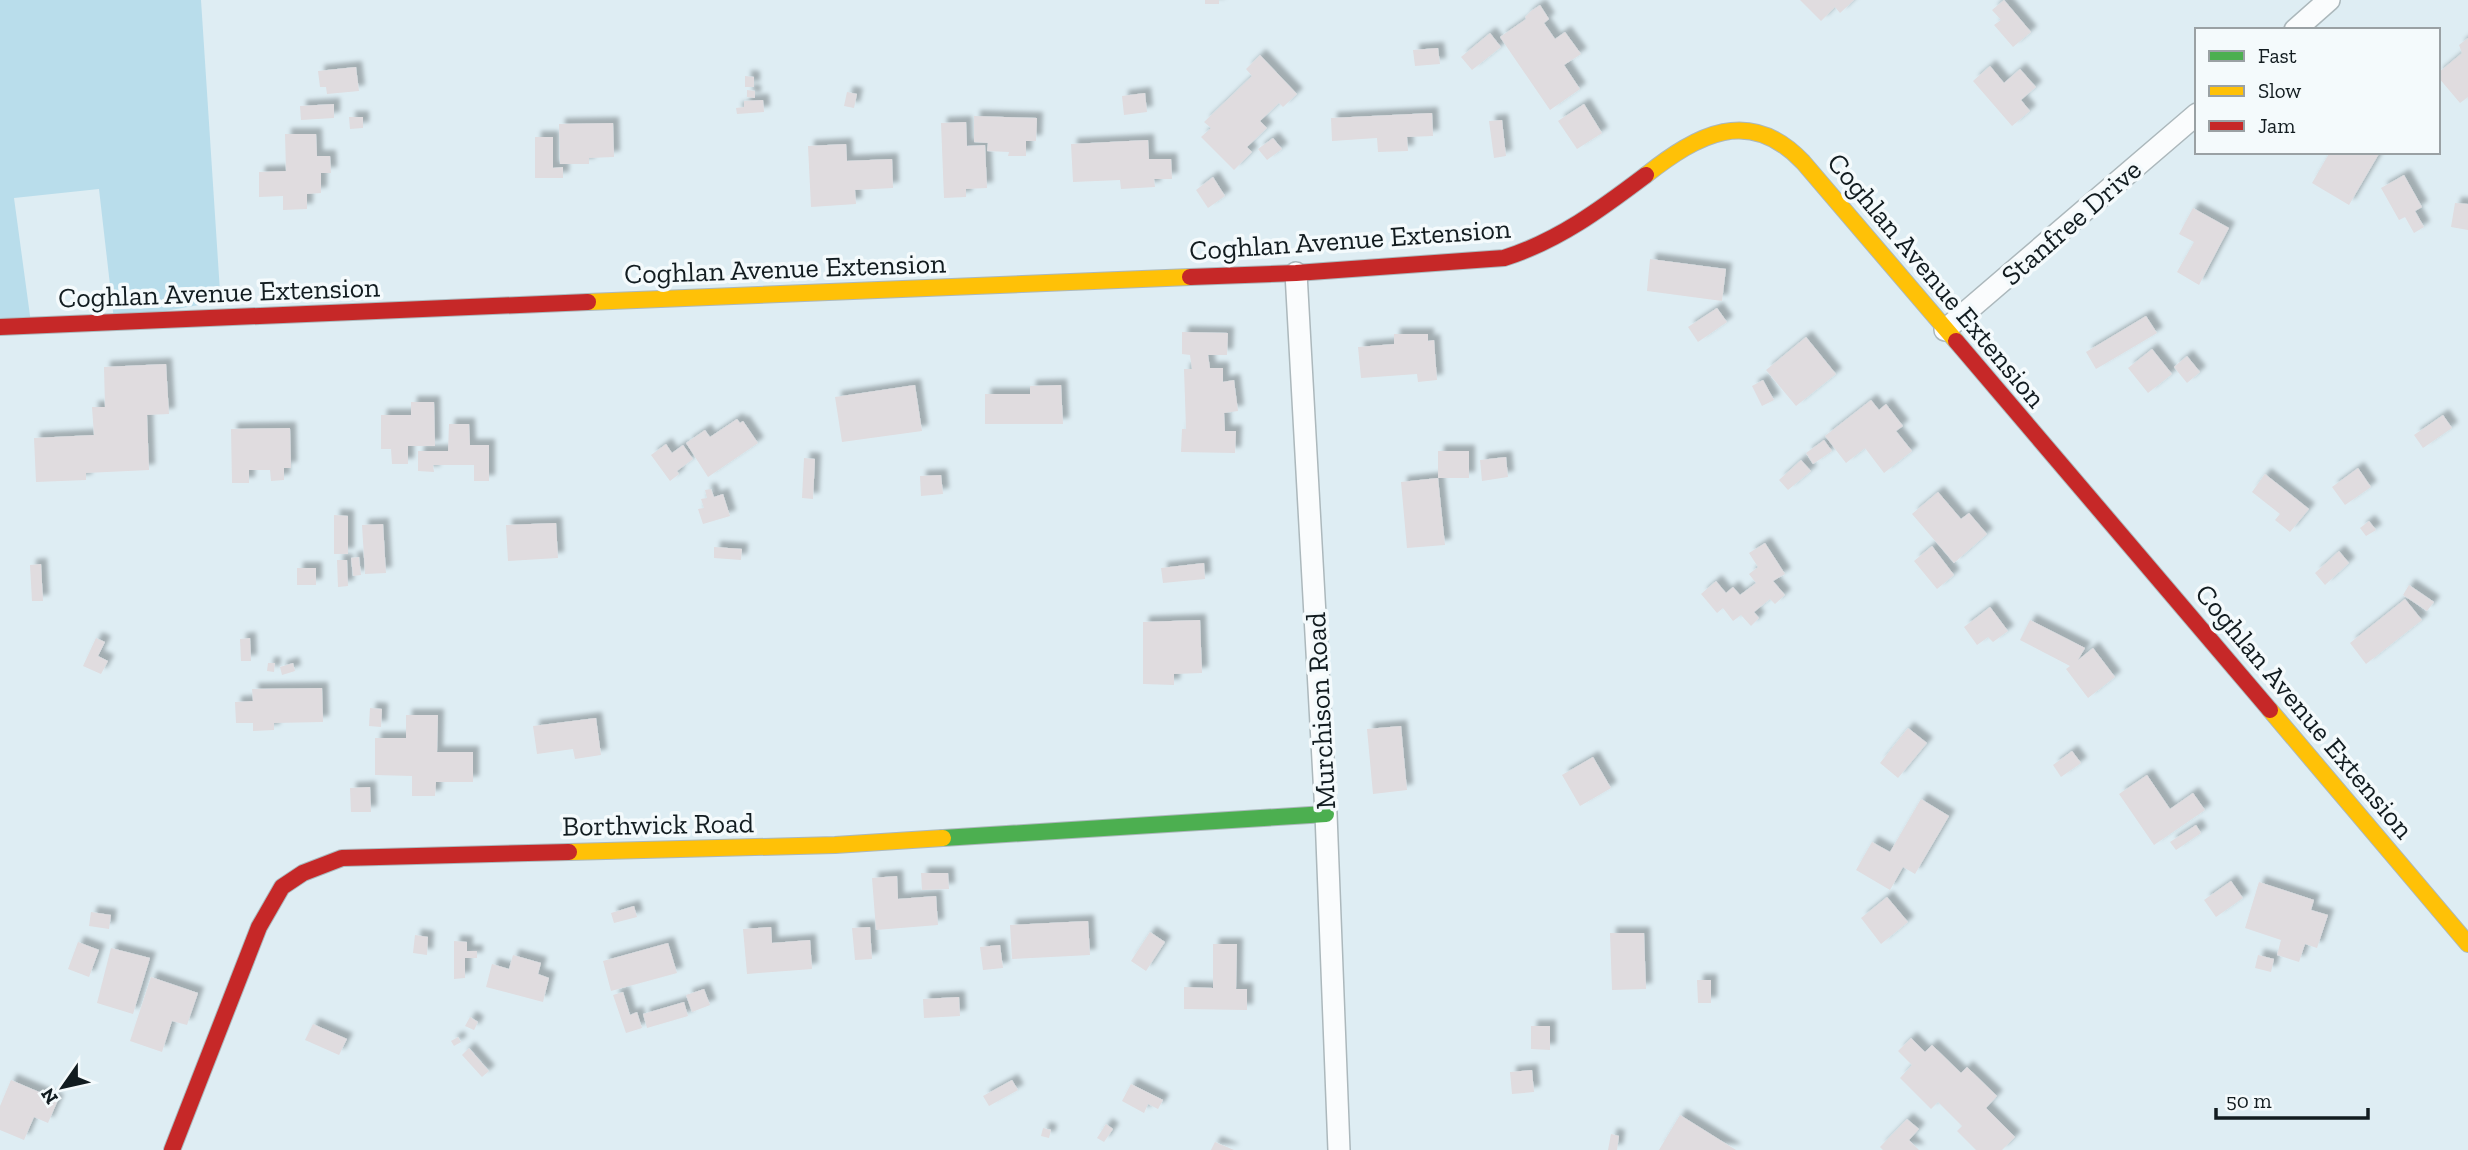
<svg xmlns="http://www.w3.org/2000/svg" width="2468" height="1150" font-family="'Zilla Slab',serif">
	<defs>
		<filter id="shadow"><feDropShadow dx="6" dy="-6" stdDeviation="2" flood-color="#0004"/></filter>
	</defs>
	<rect width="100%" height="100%" fill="#deedf3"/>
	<path fill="#b9ddeb" d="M0 0H201L220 292 216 302 114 320 99 189 14 198 31 323 0 324Z"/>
	<g fill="#e0dcdf" filter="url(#shadow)">
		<rect x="1205" y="0" width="14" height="4"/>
		<path d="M1800 0H1854L1840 13 1835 7 1821 21Z"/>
		<path d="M2004 0 2031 32 2013 47 1994 25 2001 20 1992 10Z"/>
		<path d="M1540 5 1549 19 1544 23 1555 39 1565 32 1581 54 1564 65 1580 89 1550 110 1500 37 1526 19 1525 17 1531 11Z"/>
		<path d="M1490 33 1501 47 1472 70 1461 57Z"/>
		<path d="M2468 38V97L2460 103 2438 77V73L2462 53 2459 45Z"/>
		<path d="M1438 48 1440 64 1415 66 1413 50Z"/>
		<path d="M1260 55 1297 94 1283 107 1279 103 1260 121 1267 128 1247 147 1252 152 1234 170 1201 137 1211 128 1204 122 1252 76 1246 69Z"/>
		<path d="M1990 66 2004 83 2020 69 2036 87 2021 100 2030 111 2012 126 1973 81Z"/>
		<path d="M356 67 359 91 327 94 326 87H320L318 71Z"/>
		<path d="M745 76 754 77V87H745Z"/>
		<path d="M747 90 755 91V98L747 97Z"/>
		<path d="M847 92 857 94 854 108 844 106Z"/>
		<path d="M1145 93 1147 112 1124 115 1122 96Z"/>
		<path d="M763 100 764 112 737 114 736 108 744 107V101Z"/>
		<path d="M334 104V118L301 120 300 106Z"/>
		<path d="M1584 104 1602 133 1577 149 1558 121Z"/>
		<path d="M1432 113 1433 136 1407 137 1408 151 1378 152 1377 138 1332 141 1331 118Z"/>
		<path d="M974 116 1037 118 1036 141H1026V156H1008L1009 152 987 151 988 143 974 142Z"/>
		<path d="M349 117H363V128L350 129Z"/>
		<path d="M1502 120 1506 156 1494 158 1489 121Z"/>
		<path d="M966 122 967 146 985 145 987 188 966 189V197L944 198 941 123Z"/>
		<path d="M613 123 614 157 589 158V164H560L559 124Z"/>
		<path d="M285 134H316L317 156H330L331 173H321V193L307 194V209L283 210V196L259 197V172L286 171Z"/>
		<path d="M535 137H553V168L563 167V178H535Z"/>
		<path d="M1273 138 1282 149 1267 160 1258 149Z"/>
		<path d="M1148 140 1149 159H1171L1172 179H1154L1155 187 1121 189 1120 180 1073 182 1071 144Z"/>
		<path d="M846 144 847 161 892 159 893 188 855 190 856 204 811 207 808 146Z"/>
		<path d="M2330 152H2380L2349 205 2312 183Z"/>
		<path d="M2404 175 2422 207 2415 211 2424 227 2414 233 2405 217 2399 220 2381 188Z"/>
		<path d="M1213 177 1225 196 1208 208 1196 190Z"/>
		<path d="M2455 203 2468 204V230L2451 227Z"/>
		<path d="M2193 208 2229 228 2199 285 2177 272 2194 242 2179 234Z"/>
		<path d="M1650 259 1726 269 1722 301 1647 291Z"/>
		<path d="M1717 308 1727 322 1698 342 1688 327Z"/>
		<path d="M2146 316 2157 333 2096 369 2086 352Z"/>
		<path d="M1182 332 1228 333 1227 355H1208L1210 368H1223V382L1234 380 1238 411 1224 413 1225 431H1236L1235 453 1181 452 1182 429H1186L1184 369H1192L1190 355 1182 354Z"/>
		<path d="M1394 334H1428V341L1434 340 1437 380 1418 382 1417 374 1361 378 1358 347 1394 344Z"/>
		<path d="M1806 337 1836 374 1796 406 1766 370Z"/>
		<path d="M2152 349 2172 374 2148 393 2128 368Z"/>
		<path d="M2187 356 2200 372 2187 383 2174 367Z"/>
		<path d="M166 364 169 414 147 415 149 470 86 473V480L36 482 34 438 94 435 92 407H105L104 367Z"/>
		<path d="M1763 380 1774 400 1762 406 1752 386Z"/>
		<path d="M915 385 922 431 842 442 835 397Z"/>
		<path d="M1061 385 1063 424H985V394H1030V386Z"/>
		<path d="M1871 400 1879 410 1886 404 1903 426 1896 431 1912 451 1884 473 1865 448 1846 463 1825 436Z"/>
		<path d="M411 402H434L435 446H408V464H392L391 449H381V415H411Z"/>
		<path d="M2443 415 2452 428 2423 448 2414 435Z"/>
		<path d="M737 419 740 423 743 421 758 443 708 477 686 443 705 430 710 437Z"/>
		<path d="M449 424H469L470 445H489V481H474V465H433L434 472 418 471V451H448Z"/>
		<path d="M290 428 291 468H284V480L271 481 270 470H249V483H232L231 429Z"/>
		<path d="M1824 440 1832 451 1813 464 1806 453Z"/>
		<path d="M666 444 672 453 683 445 693 459 677 471 679 474 670 481 651 455Z"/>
		<rect x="1438" y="451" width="31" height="27"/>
		<path d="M1506 457 1508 477 1482 481 1480 460Z"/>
		<path d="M804 458 815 459 813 499 802 498Z"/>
		<path d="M1801 460 1811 471 1788 490 1779 480Z"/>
		<path d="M2358 468 2371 487 2345 505 2332 487Z"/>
		<path d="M2265 474 2309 509 2290 532 2275 520 2280 514 2252 492Z"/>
		<path d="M941 475 943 494 921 496 920 476Z"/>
		<path d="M1438 478 1445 545 1407 548 1401 482Z"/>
		<path d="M711 489 714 497 723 494 730 516 703 524 698 509 704 508 701 499 707 498 705 490Z"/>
		<path d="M1938 492 1961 519 1969 513 1987 534 1954 563 1912 514Z"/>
		<path d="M334 515 348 516V554H334Z"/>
		<path d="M2369 521 2376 530 2366 536 2360 528Z"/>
		<path d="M556 523 558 558 508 561 506 525Z"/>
		<path d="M383 524 386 573 365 574 362 525Z"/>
		<path d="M1765 543 1785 574 1773 581 1785 595 1775 604 1770 599 1754 612 1759 618 1751 626 1741 615 1733 621 1723 608 1717 613 1701 594 1716 581 1726 593 1733 587 1740 595 1756 583 1749 574 1758 567 1749 553Z"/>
		<path d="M1932 546 1954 575 1937 589 1914 561Z"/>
		<path d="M714 547 742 549 741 560 714 558Z"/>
		<path d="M2339 551 2349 563 2325 585 2315 573Z"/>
		<path d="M359 557 361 575 353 576 351 558Z"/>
		<path d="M337 560H347L348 586 338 587Z"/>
		<path d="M1204 563 1205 579 1163 583 1161 568Z"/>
		<path d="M41 564 43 601H32L30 565Z"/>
		<rect x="297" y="568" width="19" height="17"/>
		<path d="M2409 585 2434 602 2427 611 2403 595Z"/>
		<path d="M2405 599 2422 620 2366 664 2350 643Z"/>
		<path d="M1990 607 2008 631 1993 642 1988 637 1977 645 1964 627Z"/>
		<path d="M1200 620 1202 673 1174 674V685L1143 684V622Z"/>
		<path d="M2030 620 2085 648 2078 660 2093 648 2115 677 2088 698 2066 669 2070 666 2020 640Z"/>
		<path d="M96 638 105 642 98 656 108 661 101 674 83 666Z"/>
		<path d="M250 638 251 661H241L240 639Z"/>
		<path d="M268 663H275L274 672 267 671Z"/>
		<path d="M293 663 295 671 282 675 280 667Z"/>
		<path d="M322 688 323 722 274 723V730L253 731V723H236L235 702 253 701 252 689Z"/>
		<path d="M370 708 382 709 381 727 369 726Z"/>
		<path d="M406 715H438L437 752H473V782H436L435 796H412V776L375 775V738H406Z"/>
		<path d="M596 718 601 755 575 759 573 749 537 754 533 726Z"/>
		<path d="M1401 726 1407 790 1373 794 1367 729Z"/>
		<path d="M1908 728 1927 743 1898 778 1880 763Z"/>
		<path d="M2072 751 2081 763 2061 777 2053 765Z"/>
		<path d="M1593 757 1611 788 1580 806 1562 775Z"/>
		<path d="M2147 775 2170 809 2193 793 2205 810 2154 845 2119 794Z"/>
		<path d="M370 787 371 812H351L350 788Z"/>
		<path d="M1921 799 1949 816 1915 874 1903 867 1890 890 1856 870 1872 842 1890 852Z"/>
		<path d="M2196 825 2201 833 2176 850 2170 842Z"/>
		<path d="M921 873H948L949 889 922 890Z"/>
		<path d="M897 876 898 899 936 896 938 925 876 930 872 878Z"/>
		<path d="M2231 881 2243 898 2216 917 2204 900Z"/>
		<path d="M2259 882 2314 900 2311 910 2328 915 2317 948 2305 944 2299 962 2277 955 2281 940 2245 928Z"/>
		<path d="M1887 897 1908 922 1881 944 1861 918Z"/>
		<path d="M634 906 637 917 614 923 611 913Z"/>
		<path d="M91 912 111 915 109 929 89 926Z"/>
		<path d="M1088 921 1090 955 1012 959 1010 925Z"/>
		<path d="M771 927 772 943 810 940 812 969 747 974 743 929Z"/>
		<path d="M870 927 872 959 855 960 852 928Z"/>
		<path d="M1150 932 1165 942 1146 971 1131 961Z"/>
		<path d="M1610 933H1644L1646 989 1612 990Z"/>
		<path d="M415 935 428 937 427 955 413 953Z"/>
		<path d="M454 941 467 942V951H477V958H465V978L454 979Z"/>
		<path d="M78 942 99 950 89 977 68 969Z"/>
		<path d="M668 943 677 973 611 991 603 961Z"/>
		<path d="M1213 944H1237L1236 989H1247V1010L1184 1009V987L1213 988Z"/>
		<path d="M1000 945 1003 968 983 970 980 947Z"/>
		<path d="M111 948 150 958 133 1014 97 1003Z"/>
		<path d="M513 955 541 963 538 974 549 978 543 1002 486 987 492 964 509 969Z"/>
		<path d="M2258 955 2274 959 2271 972 2255 968Z"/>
		<path d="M151 977 198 993 187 1025 172 1021 162 1052 130 1041Z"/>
		<path d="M1697 980H1711V1003H1698Z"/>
		<path d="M704 989 710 1005 692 1012 686 995Z"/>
		<path d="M623 992 630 1015 637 1012 642 1028 626 1033 613 995Z"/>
		<path d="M959 997 960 1016 924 1018 923 999Z"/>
		<path d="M684 1002 688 1016 647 1028 643 1014Z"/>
		<path d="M470 1017 478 1022 474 1030 465 1026Z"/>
		<path d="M313 1024 347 1039 339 1055 305 1040Z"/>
		<path d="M1531 1026H1550V1050L1531 1049Z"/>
		<path d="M458 1037 461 1042 454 1046 451 1041Z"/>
		<path d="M1911 1038 1925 1052 1932 1045 1961 1073 1967 1067 1997 1096 1986 1108 2015 1137 2002 1150H1976L1957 1131 1962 1126 1938 1102 1931 1109 1900 1078 1912 1065 1898 1051Z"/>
		<path d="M469 1048 489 1071 482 1077 462 1055Z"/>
		<path d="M1532 1070 1534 1092 1512 1094 1510 1072Z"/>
		<path d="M11 1080 58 1100 48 1123 34 1117 24 1140 0 1130V1106Z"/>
		<path d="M1012 1080 1018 1090 989 1106 983 1096Z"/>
		<path d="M1131 1084 1163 1100 1158 1109 1148 1104 1144 1113 1122 1101Z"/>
		<path d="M1680 1115 1736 1150H1659Z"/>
		<path d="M1907 1119 1919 1129 1909 1140 1919 1150H1883L1880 1147Z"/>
		<path d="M1106 1124 1113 1129 1104 1142 1097 1138Z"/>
		<path d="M1043 1128 1051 1130 1049 1138 1041 1136Z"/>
		<path d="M1611 1134 1619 1136 1617 1150H1608Z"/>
		<path d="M1215 1142 1234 1150H1211Z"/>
	</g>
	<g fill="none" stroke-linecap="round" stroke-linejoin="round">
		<defs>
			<g id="street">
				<path d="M2295 30 2329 0"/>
				<path d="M1296 273 1326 814 1339 1150"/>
				<path d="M1945 330 2197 114"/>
			</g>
			<path id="fast" d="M943 838 1326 814"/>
			<g id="slow">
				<path d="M1646 175C1697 135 1749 105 1803 162L1956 341"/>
				<path d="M588 302 1190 277"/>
				<path d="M2270 710 2468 944"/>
				<path d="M569 852 835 845 943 838"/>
			</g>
			<g id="jam">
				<path d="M1190 277 1296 273 1504 258C1558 241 1601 209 1646 175"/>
				<path d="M0 327 588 302"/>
				<path d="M1956 341 2270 710"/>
				<path d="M172 1150 259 927 282 887 303 873 342 858 569 852"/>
			</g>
		</defs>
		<use href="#street" stroke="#acb8bc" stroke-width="24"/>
		<use href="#fast" stroke="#acb8bc" stroke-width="18"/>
		<use href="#slow" stroke="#acb8bc" stroke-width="18"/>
		<use href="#jam" stroke="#acb8bc" stroke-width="18"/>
		<use href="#street" stroke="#fafcfd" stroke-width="21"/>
		<use href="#fast" stroke="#4caf50" stroke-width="16"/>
		<use href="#slow" stroke="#ffc107" stroke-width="16"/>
		<use href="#jam" stroke="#c62828" stroke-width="16"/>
	</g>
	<g text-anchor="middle" stroke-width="7" stroke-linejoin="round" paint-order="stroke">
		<g font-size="28" fill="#121c20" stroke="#f4fafc">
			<text transform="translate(2071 222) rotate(-41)" y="10">Stanfree Drive</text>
			<text transform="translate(1350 239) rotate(-4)" y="10">Coghlan Avenue Extension</text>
			<text transform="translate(785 268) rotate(-2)" y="10">Coghlan Avenue Extension</text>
			<text transform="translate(1937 280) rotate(50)" y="10">Coghlan Avenue Extension</text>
			<text transform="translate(219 292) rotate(-2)" y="10">Coghlan Avenue Extension</text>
			<text transform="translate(1320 711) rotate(-93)" y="10">Murchison Road</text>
			<text transform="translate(2305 711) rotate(50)" y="10">Coghlan Avenue Extension</text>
			<text transform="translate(658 824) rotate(-1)" y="10">Borthwick Road</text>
		</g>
	</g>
	<rect x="2195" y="28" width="245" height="126" fill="#f4fafc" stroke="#9aa1a4" stroke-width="2"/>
	<rect x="2209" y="51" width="35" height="10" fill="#4caf50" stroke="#9aa1a4" stroke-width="2"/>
	<text x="2258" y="63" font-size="21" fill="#121c20">Fast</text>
	<rect x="2209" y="86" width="35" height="10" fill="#ffc107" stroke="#9aa1a4" stroke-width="2"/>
	<text x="2258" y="98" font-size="21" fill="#121c20">Slow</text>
	<rect x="2209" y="121" width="35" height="10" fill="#c62828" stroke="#9aa1a4" stroke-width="2"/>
	<text x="2258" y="133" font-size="21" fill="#121c20">Jam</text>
	<g transform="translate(63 1087) rotate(236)" stroke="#f4fafc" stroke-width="5" paint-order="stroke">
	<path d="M0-5L12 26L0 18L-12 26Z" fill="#121c20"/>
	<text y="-10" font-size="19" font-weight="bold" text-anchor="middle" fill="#121c20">N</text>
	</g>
	<path d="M2216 1108v10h152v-10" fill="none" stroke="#121c20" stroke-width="3.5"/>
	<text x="2226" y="1108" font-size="21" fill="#121c20" stroke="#f4fafc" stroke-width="5" paint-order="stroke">50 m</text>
</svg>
